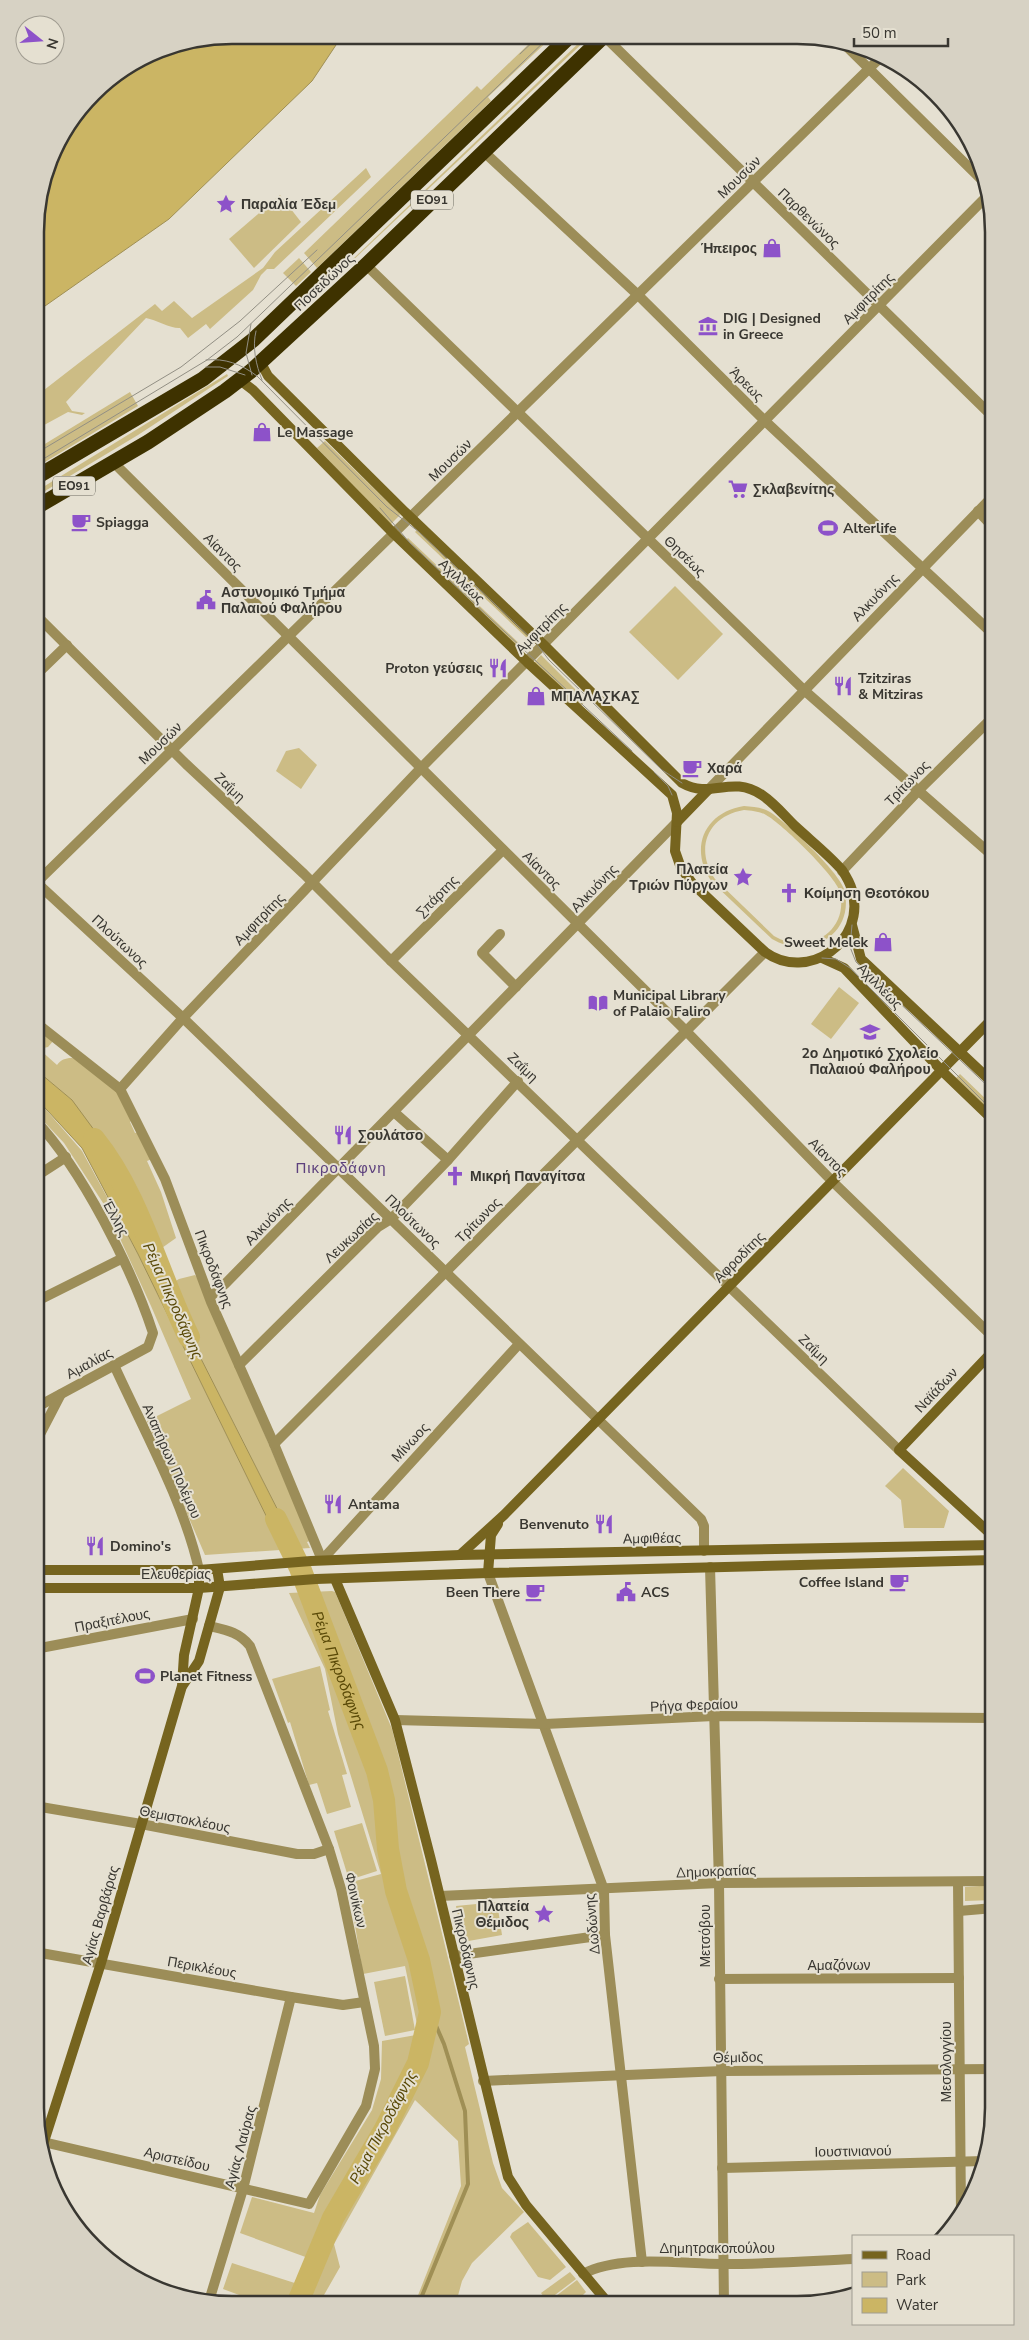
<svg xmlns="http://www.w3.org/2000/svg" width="1029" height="2340" font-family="'Nunito Sans',sans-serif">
	<rect width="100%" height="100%" fill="#e5e0d1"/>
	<g fill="#ccbc85" fill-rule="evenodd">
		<path d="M536 37H552L488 97 491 101 317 268 304 253 472 91 477 86 481 90Z"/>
		<path d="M585 37H589L330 282V281Z"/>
		<path d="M366 168 371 177 274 269H267L261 275 253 290 210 329 206 324 188 338 180 328C172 329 156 320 146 318L66 402 72 411 85 413 82 415 68 412 35 430V397L155 304 162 311 174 301 192 318 263 268 275 252Z"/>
		<path d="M280 195 301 222 254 268 229 239Z"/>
		<path d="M299 258 311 272 296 286 283 273Z"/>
		<path d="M227 374 228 376 138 435 35 497V492Z"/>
		<path d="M130 392 138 406 35 468V450Z"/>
		<path d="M325 441 399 513 400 515 391 524 387 521 317 448Z"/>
		<path d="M419 528 533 638 530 641 415 532Z"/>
		<path d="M408 538 524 648 520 651 405 541Z"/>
		<path d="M675 586 723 634 678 680 629 632Z"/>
		<path d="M541 655 586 700 580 707 533 664Z"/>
		<path d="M299 748 317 765 301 789 276 771 286 751Z"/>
		<path d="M744 806C753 807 762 807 770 812 786 822 839 872 844 889 856 934 809 961 772 939L712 882C688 848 705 812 744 806ZM744 810C752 811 759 811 766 815 781 823 836 876 840 892 849 932 808 956 774 936L715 879C694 848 708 816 744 810Z"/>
		<path d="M839 987 859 1003 831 1039 811 1024Z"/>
		<path d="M35 1025 54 1040 48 1047 39 1049 57 1065C62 1058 70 1057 78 1059L118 1092 132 1120 130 1122 135 1133 139 1132 152 1159 147 1161 161 1192 176 1238 159 1250 154 1248 152 1250 167 1286 179 1279 195 1275 199 1280 310 1541 307 1542 310 1548 205 1555 147 1421 191 1399 151 1306 105 1206 64 1143 35 1112V1097L82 1151 138 1254 274 1532 279 1546H296L158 1274 149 1243 72 1100 35 1069Z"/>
		<path d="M960 1074 994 1107V1114L956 1078Z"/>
		<path d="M903 1468 949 1511 944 1528H904L901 1500 885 1486Z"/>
		<path d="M332 1591 335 1592 343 1611 392 1729 469 2044 465 2047 493 2163 502 2188 524 2212 472 2263 462 2281 456 2303H415L461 2186 458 2141 415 2100 334 2244 340 2267 320 2302H258L223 2289 232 2263 301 2285 311 2259 240 2233 252 2197 314 2213 320 2195 372 2110 381 2079 382 2041 416 2035 418 2029 405 1966 363 1974 348 1883 381 1874 338 1734 325 1669 289 1593Z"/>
		<path d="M320 1666 330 1710 328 1711 347 1774 342 1775 351 1807 327 1814 317 1783 309 1785 290 1722 288 1723 272 1679Z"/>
		<path d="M362 1823 377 1871 349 1880 334 1831Z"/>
		<path d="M994 1885V1900L965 1901V1887Z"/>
		<path d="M497 1902 502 1935 463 1942 456 1906Z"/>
		<path d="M405 1976 415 2030 385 2036 374 1982Z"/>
		<path d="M528 2222 566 2267 550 2280 538 2277 510 2237 512 2233Z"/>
		<path d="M570 2272 576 2279 547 2301 541 2293Z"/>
		<path d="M577 2280 586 2292 574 2304 548 2302Z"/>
	</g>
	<g fill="#cbb564" stroke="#9f8f55">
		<path d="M232 35 342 36 312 81 169 219 35 313V219L55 145 102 84 157 50Z"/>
		<path d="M35 1069 72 1100 100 1138 149 1243 158 1274 296 1546 279 1547 274 1532 138 1254 82 1148 35 1097Z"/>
	</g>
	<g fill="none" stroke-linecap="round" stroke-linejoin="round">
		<path stroke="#9f8f55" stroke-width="4" d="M419 2303 468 2184 465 2111 444 2044 430 2012"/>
		<g stroke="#cbb564" stroke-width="22">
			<path d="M94 1139C140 1196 157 1272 189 1337"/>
			<path id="s1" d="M276 1519 300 1568 377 1771 384 1800 388 1849 396 1891 419 1960 430 2012 418 2063 385 2129 333 2218 298 2302"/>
		</g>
		<g stroke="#9c8d58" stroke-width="10">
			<path d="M605 37 994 418"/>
			<path d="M840 40 988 186"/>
			<path d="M483 151 638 295 765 421 994 635"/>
			<path d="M366 265 805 691 994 857"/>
			<path d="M113 462 686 1031 833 1182 994 1338"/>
			<path d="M987 503 994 510"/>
			<path d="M978 511 994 528"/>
			<path d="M35 614 186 764 304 874 391 961 899 1450"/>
			<path d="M35 676 67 645"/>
			<path d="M708 790 994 495"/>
			<path d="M842 871 918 791 994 716"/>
			<path d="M37 883 183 1018 701 1519 704 1526V1551"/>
			<path d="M35 884 883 55"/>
			<path d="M500 934 482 953 516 987"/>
			<path d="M391 961 503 850"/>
			<path d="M35 1022 120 1089 165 1179 211 1302 274 1444 322 1560"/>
			<path d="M120 1089 183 1018 421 768 989 194"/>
			<path d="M394 1112 448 1160"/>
			<path d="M35 1177 66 1157"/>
			<path d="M210 1297 225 1284 677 822"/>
			<path d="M35 1302 121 1259"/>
			<path d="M114 1365C143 1429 184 1502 199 1570"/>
			<path d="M239 1365 378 1227 391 1219 448 1160 518 1081"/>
			<path d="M35 1408 148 1347 153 1333C132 1269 82 1169 35 1120"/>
			<path d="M35 1444 61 1394"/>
			<path d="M274 1444 765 952"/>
			<path d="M322 1560 519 1344"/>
			<path d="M710 1567 719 1883 724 2305"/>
			<path d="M488 1573 604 1890 605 1935 642 2262"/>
			<path d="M35 1649 193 1619"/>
			<path d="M395 1720 545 1724 714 1716 994 1718"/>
			<path d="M35 1806 141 1824 297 1854H314L329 1849"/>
			<path d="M958 1882 961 2212"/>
			<path d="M440 1896 719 1883 994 1881"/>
			<path d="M959 1911 994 1908"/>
			<path d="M35 1952 291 1997 343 2005 364 2002"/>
			<path d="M454 1956 605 1935"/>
			<path d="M719 1979 959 1978"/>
			<path d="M483 2081 722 2071 994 2069"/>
			<path d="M39 2141 309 2204 366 2106 375 2069 374 2046 341 1889 329 1849 250 1646C239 1632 226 1630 209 1626"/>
			<path d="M722 2168 984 2161"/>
			<path d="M583 2274C621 2254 680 2264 723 2264 766 2264 809 2261 853 2259"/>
			<path d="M209 2301 243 2189 291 1997"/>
		</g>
		<g stroke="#76641f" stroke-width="10">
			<path d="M240 380 253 390 394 534 527 662 672 795 677 813 675 851 681 868 692 883 765 952C808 983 867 941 852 890 850 883 846 876 842 870 828 854 810 840 795 826 784 815 774 803 762 795 730 774 712 800 682 783L544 645 404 511 268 376 261 363"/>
			<path d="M677 822 708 790"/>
			<path d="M852 925 861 959 994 1084"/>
			<path d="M822 958 844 968 942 1071 994 1121"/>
			<path d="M994 1537 899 1450 994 1350"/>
			<path d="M460 1555 504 1515 994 1017"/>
			<path d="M35 1570H199L311 1561 460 1555 994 1545"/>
			<path d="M488 1573 491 1535 498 1524"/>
			<path d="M335 1579 395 1720 431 1860 508 2177 526 2205 609 2304"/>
			<path d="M35 1588H199L316 1579 488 1573 994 1560"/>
			<path d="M183 1685 199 1661 220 1587 217 1569"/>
			<path d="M41 2151 101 1963 182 1686 184 1655 199 1588V1570"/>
		</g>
		<g stroke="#3e3200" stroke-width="15">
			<path d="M35 478 203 379 253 340 569 37"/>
			<path d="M35 508 148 442 225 391 251 371 366 265 603 37"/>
		</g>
		<g stroke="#928f84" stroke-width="1">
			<path d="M520 54 538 37"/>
			<path d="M251 324 246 353 252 375"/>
			<path d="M256 331C252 347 256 365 262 380"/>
			<path d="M206 360C225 358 241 364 257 376L387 507 419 532 536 643 549 660 662 770 682 783"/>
			<path d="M206 367H220L245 375"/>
			<path d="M35 454 181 367 240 321 317 250"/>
			<path d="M35 464 207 360 237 337 549 37"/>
			<path d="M380 508 410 543 632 751"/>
			<path d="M654 772 668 786 672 795"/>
			<path d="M852 925 850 947 856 962 994 1092"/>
			<path d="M822 958 836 959 850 968 994 1112"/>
		</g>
	</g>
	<defs>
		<symbol id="sight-bare" viewBox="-9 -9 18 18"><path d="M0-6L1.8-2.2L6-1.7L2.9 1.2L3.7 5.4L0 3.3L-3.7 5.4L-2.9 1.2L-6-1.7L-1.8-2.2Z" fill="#8d52c9" stroke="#e5e0d1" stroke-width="2.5" paint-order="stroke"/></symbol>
		<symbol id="shop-bare" viewBox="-9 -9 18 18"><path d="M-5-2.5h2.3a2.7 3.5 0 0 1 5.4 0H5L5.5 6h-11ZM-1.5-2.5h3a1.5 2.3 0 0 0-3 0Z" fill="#8d52c9" stroke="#e5e0d1" stroke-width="2.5" paint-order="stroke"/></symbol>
		<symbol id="museum-bare" viewBox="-9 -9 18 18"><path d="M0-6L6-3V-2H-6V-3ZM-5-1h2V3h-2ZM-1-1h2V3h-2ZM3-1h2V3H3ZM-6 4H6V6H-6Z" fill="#8d52c9" stroke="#e5e0d1" stroke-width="2.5" paint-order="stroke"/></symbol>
		<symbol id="supermarket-bare" viewBox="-9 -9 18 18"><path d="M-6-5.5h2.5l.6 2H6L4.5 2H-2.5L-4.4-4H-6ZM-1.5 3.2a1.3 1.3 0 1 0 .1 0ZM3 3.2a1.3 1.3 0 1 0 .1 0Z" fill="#8d52c9" stroke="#e5e0d1" stroke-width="2.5" paint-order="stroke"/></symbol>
		<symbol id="cafe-bare" viewBox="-9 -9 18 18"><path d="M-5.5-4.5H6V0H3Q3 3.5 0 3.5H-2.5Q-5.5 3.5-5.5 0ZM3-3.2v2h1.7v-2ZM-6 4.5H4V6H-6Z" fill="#8d52c9" stroke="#e5e0d1" stroke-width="2.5" paint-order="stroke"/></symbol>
		<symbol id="stadium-bare" viewBox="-9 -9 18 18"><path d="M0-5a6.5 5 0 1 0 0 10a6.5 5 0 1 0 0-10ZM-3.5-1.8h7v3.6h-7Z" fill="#8d52c9" stroke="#e5e0d1" stroke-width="2.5" paint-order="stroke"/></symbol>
		<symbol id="civic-bare" viewBox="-9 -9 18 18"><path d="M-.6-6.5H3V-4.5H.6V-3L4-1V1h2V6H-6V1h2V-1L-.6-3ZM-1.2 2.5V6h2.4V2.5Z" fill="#8d52c9" stroke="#e5e0d1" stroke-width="2.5" paint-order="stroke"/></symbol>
		<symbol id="restaurant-bare" viewBox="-9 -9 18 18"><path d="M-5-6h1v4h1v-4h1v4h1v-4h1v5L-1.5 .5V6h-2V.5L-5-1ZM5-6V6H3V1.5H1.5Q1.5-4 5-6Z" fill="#8d52c9" stroke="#e5e0d1" stroke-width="2.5" paint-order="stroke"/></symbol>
		<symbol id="church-bare" viewBox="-9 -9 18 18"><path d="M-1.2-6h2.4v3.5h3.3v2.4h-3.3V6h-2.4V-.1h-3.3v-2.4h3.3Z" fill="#8d52c9" stroke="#e5e0d1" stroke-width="2.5" paint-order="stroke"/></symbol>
		<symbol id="library-bare" viewBox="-9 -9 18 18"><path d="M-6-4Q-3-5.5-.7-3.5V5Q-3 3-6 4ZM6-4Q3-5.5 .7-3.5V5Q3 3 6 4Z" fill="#8d52c9" stroke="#e5e0d1" stroke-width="2.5" paint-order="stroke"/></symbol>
		<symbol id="school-bare" viewBox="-9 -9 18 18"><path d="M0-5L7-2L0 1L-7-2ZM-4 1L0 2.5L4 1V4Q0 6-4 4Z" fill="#8d52c9" stroke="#e5e0d1" stroke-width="2.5" paint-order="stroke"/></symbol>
	</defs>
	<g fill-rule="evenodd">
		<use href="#sight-bare" x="212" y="190" width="28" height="28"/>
		<use href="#shop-bare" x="758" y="234" width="28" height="28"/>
		<use href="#museum-bare" x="694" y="312" width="28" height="28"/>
		<use href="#shop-bare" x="248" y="418" width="28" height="28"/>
		<use href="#supermarket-bare" x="724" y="475" width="28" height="28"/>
		<use href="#cafe-bare" x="67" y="508" width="28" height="28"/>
		<use href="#stadium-bare" x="814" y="514" width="28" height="28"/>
		<use href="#civic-bare" x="192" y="586" width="28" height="28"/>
		<use href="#restaurant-bare" x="484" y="654" width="28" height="28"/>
		<use href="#restaurant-bare" x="829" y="672" width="28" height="28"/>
		<use href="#shop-bare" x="522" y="682" width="28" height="28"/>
		<use href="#cafe-bare" x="678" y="754" width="28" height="28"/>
		<use href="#sight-bare" x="729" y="863" width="28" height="28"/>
		<use href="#church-bare" x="775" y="879" width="28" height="28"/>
		<use href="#shop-bare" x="869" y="928" width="28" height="28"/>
		<use href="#library-bare" x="584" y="989" width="28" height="28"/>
		<use href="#school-bare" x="856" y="1018" width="28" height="28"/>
		<use href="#restaurant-bare" x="329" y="1121" width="28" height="28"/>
		<use href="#church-bare" x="441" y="1162" width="28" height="28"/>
		<use href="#restaurant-bare" x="319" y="1490" width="28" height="28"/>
		<use href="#restaurant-bare" x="590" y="1510" width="28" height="28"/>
		<use href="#restaurant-bare" x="81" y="1532" width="28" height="28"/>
		<use href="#cafe-bare" x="885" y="1568" width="28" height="28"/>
		<use href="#cafe-bare" x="521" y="1578" width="28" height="28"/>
		<use href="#civic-bare" x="612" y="1578" width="28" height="28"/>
		<use href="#stadium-bare" x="131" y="1662" width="28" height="28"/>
		<use href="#sight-bare" x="530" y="1900" width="28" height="28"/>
	</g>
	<g text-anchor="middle" stroke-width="4" stroke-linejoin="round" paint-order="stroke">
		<g fill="#e5e0d1" stroke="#6d6a61" stroke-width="1">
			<rect x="411" y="190.5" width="42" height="19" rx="4"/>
			<rect x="53" y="476.5" width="42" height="19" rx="4"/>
		</g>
		<g font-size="12" font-weight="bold" fill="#393731">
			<text x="432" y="204">ΕΟ91</text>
			<text x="74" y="490">ΕΟ91</text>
		</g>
		<g font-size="14" fill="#393731" stroke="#e5e0d1">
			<text transform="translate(739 177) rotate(-44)" y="5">Μουσών</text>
			<text transform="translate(809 218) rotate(44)" y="5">Παρθενώνος</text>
			<text transform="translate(324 282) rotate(-43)" y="5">Ποσειδώνος</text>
			<text transform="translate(868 298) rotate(-45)" y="5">Αμφιτρίτης</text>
			<text transform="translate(747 384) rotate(45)" y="5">Άρεως</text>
			<text transform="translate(450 460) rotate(-44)" y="5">Μουσών</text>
			<text transform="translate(223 552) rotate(45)" y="5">Αίαντος</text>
			<text transform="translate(685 556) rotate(44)" y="5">Θησέως</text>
			<text transform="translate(462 581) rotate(44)" y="5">Αχιλλέως</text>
			<text transform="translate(875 597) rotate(-46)" y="5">Αλκυόνης</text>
			<text transform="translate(541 628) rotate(-45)" y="5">Αμφιτρίτης</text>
			<text transform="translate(160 743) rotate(-44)" y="5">Μουσών</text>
			<text transform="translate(907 783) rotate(-46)" y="5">Τρίτωνος</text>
			<text transform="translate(230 787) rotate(43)" y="5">Ζαΐμη</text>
			<text transform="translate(542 870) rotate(45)" y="5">Αίαντος</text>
			<text transform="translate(594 888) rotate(-46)" y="5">Αλκυόνης</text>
			<text transform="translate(437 896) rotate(-45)" y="5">Σπάρτης</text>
			<text transform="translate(259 919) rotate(-46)" y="5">Αμφιτρίτης</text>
			<text transform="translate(120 941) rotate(43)" y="5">Πλούτωνος</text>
			<text transform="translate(880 986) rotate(46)" y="5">Αχιλλέως</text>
			<text transform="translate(523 1067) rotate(44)" y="5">Ζαΐμη</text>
			<text transform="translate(828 1157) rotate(45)" y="5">Αίαντος</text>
			<text transform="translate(116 1218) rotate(62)" y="5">Έλλης</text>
			<text transform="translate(478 1220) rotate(-45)" y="5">Τρίτωνος</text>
			<text transform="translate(268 1221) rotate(-46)" y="5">Αλκυόνης</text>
			<text transform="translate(413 1221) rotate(44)" y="5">Πλούτωνος</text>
			<text transform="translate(351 1237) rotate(-43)" y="5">Λευκωσίας</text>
			<text transform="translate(739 1257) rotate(-45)" y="5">Αφροδίτης</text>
			<text transform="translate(214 1269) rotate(69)" y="5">Πικροδάφνης</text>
			<text transform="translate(814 1349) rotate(44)" y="5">Ζαΐμη</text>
			<text transform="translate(89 1363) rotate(-28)" y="5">Αμαλίας</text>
			<text transform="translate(936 1390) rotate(-47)" y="5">Ναϊάδων</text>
			<text transform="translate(410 1442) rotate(-47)" y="5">Μίνωος</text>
			<text transform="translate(172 1461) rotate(66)" y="5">Αναπήρων Πολέμου</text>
			<text transform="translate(652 1538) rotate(-1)" y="5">Αμφιθέας</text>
			<text x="176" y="1579">Ελευθερίας</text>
			<text transform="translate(112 1620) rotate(-11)" y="5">Πραξιτέλους</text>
			<text transform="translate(694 1705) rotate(-2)" y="5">Ρήγα Φεραίου</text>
			<text transform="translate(185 1819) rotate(11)" y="5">Θεμιστοκλέους</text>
			<text transform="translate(716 1871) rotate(-2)" y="5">Δημοκρατίας</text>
			<text transform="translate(356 1900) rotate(77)" y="5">Φοινίκων</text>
			<text transform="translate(100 1915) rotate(-74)" y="5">Αγίας Βαρβάρας</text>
			<text transform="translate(592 1924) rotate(-95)" y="5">Δωδώνης</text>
			<text transform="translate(705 1936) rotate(-90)" y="5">Μετσόβου</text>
			<text transform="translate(466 1949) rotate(77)" y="5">Πικροδάφνης</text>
			<text x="839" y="1970">Αμαζόνων</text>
			<text transform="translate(202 1967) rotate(10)" y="5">Περικλέους</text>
			<text transform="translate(738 2057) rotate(-1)" y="5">Θέμιδος</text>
			<text transform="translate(946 2062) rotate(-90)" y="5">Μεσολογγίου</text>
			<text transform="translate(240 2147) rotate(-75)" y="5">Αγίας Λαύρας</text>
			<text transform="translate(853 2151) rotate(-1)" y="5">Ιουστινιανού</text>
			<text transform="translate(177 2159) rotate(13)" y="5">Αριστείδου</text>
			<text x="717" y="2253">Δημητρακοπούλου</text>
		</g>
		<g font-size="14" font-weight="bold" fill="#393731" stroke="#e5e0d1" text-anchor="start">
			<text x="241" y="209">Παραλία Έδεμ</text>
			<text x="757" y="253" text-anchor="end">Ήπειρος</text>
			<text x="723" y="323">DIG | Designed<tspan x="723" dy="16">in Greece</tspan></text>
			<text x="277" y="437">Le Massage</text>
			<text x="753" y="494">Σκλαβενίτης</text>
			<text x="96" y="527">Spiagga</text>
			<text x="843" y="533">Alterlife</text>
			<text x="221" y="597">Αστυνομικό Τμήμα<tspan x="221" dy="16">Παλαιού Φαλήρου</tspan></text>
			<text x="483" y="673" text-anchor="end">Proton γεύσεις</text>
			<text x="858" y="683">Tzitziras<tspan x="858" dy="16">&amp; Mitziras</tspan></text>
			<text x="551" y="701">ΜΠΑΛΑΣΚΑΣ</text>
			<text x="707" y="773">Χαρά</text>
			<text x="728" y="874" text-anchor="end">Πλατεία<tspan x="728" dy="16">Τριών Πύργων</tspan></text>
			<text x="804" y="898">Κοίμηση Θεοτόκου</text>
			<text x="868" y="947" text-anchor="end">Sweet Melek</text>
			<text x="613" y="1000">Municipal Library<tspan x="613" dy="16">of Palaio Faliro</tspan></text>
			<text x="870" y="1058" text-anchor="middle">2ο Δημοτικό Σχολείο<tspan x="870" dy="16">Παλαιού Φαλήρου</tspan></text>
			<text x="358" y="1140">Σουλάτσο</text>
			<text x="470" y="1181">Μικρή Παναγίτσα</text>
			<text x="348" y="1509">Antama</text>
			<text x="589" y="1529" text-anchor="end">Benvenuto</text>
			<text x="110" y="1551">Domino's</text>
			<text x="884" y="1587" text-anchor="end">Coffee Island</text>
			<text x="520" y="1597" text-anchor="end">Been There</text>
			<text x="641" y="1597">ACS</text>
			<text x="160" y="1681">Planet Fitness</text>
			<text x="529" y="1911" text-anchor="end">Πλατεία<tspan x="529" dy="16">Θέμιδος</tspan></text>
		</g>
		<g font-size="15" letter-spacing="1" fill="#5d417d" stroke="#e5e0d1">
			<text x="341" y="1173">Πικροδάφνη</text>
		</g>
		<g font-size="15" font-style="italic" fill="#594907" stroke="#e5e0d1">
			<text transform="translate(173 1301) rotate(66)" y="5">Ρέμα Πικροδάφνης</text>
			<text dy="5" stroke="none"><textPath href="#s1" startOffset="164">Ρέμα Πικροδάφνης</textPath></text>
			<text transform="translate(383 2127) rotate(-62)" y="5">Ρέμα Πικροδάφνης</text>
		</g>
	</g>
	<path d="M0 0H1029V2340H0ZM232 44H797A188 188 0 0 1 985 232V2108A188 188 0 0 1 797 2296H232A188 188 0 0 1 44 2108V232A188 188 0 0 1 232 44Z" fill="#d7d2c4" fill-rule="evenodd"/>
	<path fill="none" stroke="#393731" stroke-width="2.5" d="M232 44H797A188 188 0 0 1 985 232V2108A188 188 0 0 1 797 2296H232A188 188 0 0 1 44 2108V232A188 188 0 0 1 232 44Z"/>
	<rect x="852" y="2235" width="162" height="90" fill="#e5e0d1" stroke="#a09c91"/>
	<rect x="862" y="2251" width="25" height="8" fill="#76641f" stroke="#a09c91"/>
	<text x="896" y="2260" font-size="15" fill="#393731">Road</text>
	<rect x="862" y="2272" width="25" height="15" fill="#ccbc85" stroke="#a09c91"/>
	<text x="896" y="2285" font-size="15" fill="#393731">Park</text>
	<rect x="862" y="2298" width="25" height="15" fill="#cbb564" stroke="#a09c91"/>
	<text x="896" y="2310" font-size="15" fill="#393731">Water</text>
	<g transform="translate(40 40) rotate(107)"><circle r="24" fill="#e5e0d1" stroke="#a09c91"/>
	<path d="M0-4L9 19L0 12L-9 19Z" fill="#8d52c9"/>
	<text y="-8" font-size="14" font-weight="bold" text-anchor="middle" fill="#393731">N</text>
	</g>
	<path d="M854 38v8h94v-8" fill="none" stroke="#393731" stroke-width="2.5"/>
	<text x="862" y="38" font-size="15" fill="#393731" stroke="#e5e0d1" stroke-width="4" paint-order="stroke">50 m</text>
</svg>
